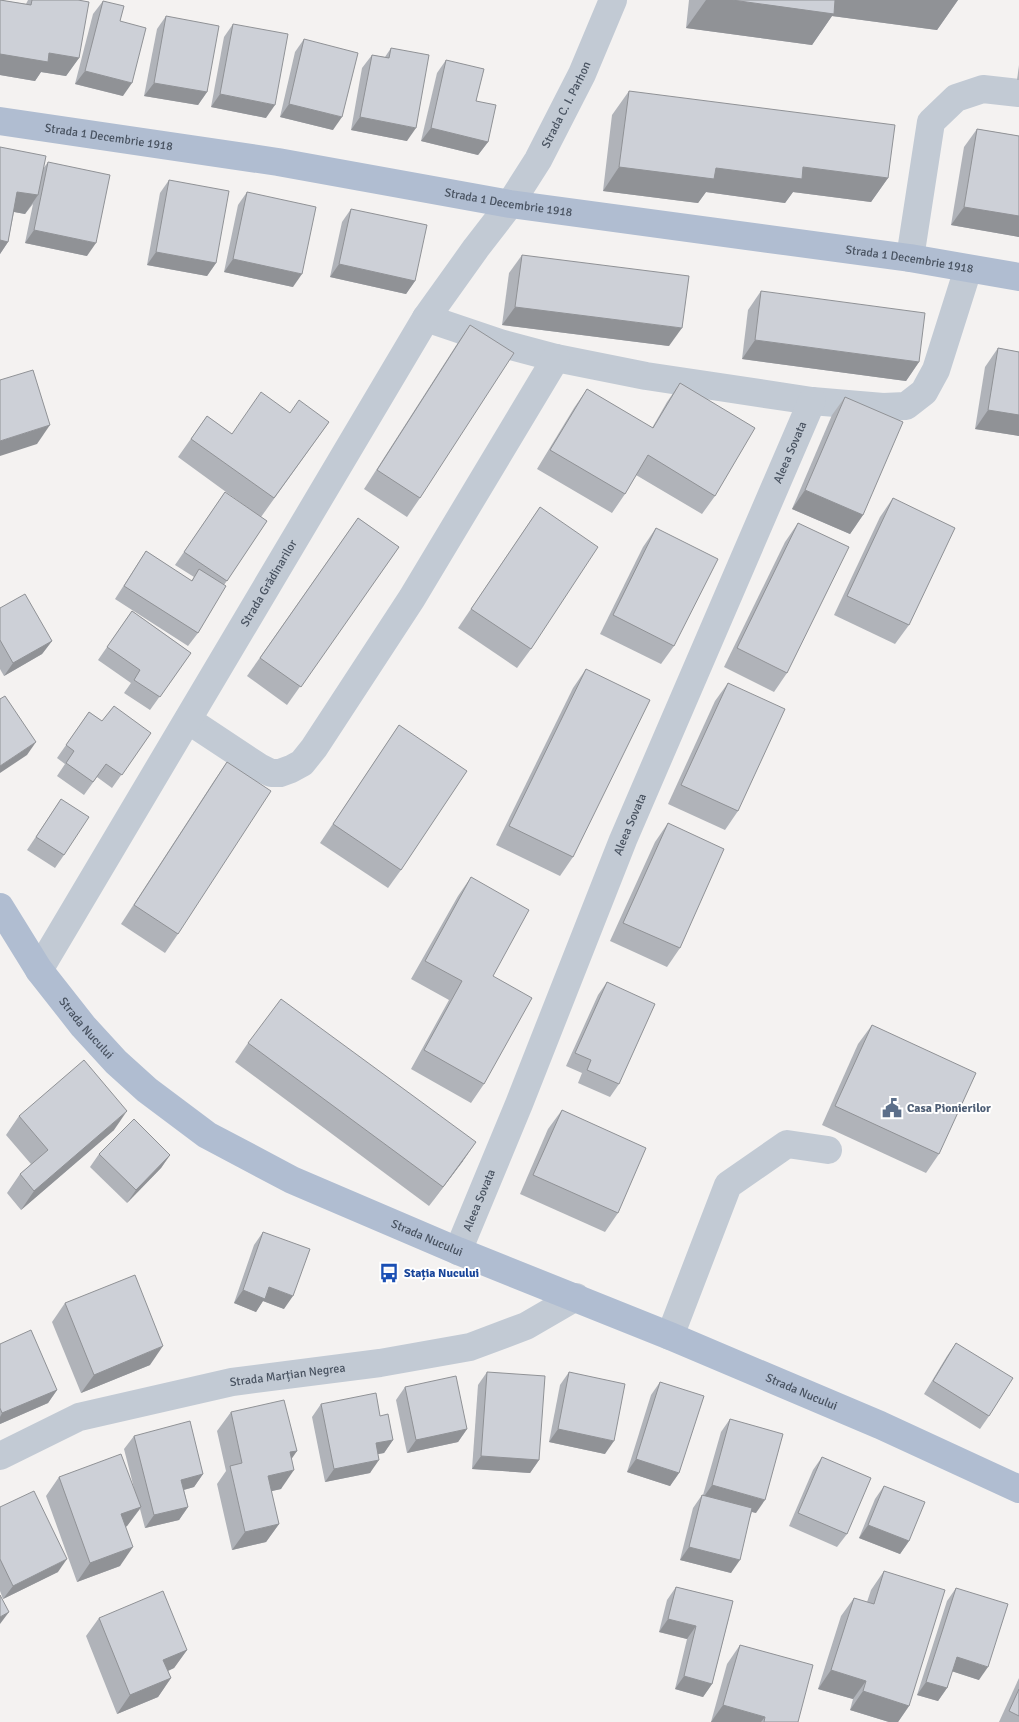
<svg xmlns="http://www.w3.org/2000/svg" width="1019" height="1722" font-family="Signika,sans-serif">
	<rect width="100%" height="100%" fill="#f4f2f1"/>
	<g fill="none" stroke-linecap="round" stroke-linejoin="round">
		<g stroke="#c2cad4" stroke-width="28">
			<path d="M910 258 931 122 956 98 983 89 1019 93"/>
			<path d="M426 318 500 343 556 358 646 376 812 401 883 407 906 406 924 392 936 370 968 269"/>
			<path d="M188 720 259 767 271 773H280L291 769 302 763 314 748 412 598 556 358"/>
			<path id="s1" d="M39 970 426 318 476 248 510 204 538 160 582 74 613 0"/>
			<path id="s2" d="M458 1251 519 1104 623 840 812 401"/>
			<path d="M670 1336 728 1185 787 1144 828 1150"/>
			<path id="s3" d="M0 1456 79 1417 232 1382 380 1363 470 1347 526 1326 576 1297"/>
		</g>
		<g stroke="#b0bdd1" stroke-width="28">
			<path id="s4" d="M0 121 278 162 510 204 910 258 1019 277"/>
			<path id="s5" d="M0 907 39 970 83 1026 116 1062 147 1090 207 1135 292 1180 458 1251 670 1336 880 1425 1019 1489"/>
		</g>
	</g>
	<g fill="#b0b3b9">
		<path d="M0 0 26 4 28 0H78L79 58 66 76 41 72 35 81 0 75Z"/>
		<path d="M689 0H958L937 30 832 16 812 45 686 28Z"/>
		<path d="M103 1 120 21 123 96 75 84 93 14Z"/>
		<path d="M166 16 207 92 198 105 144 96 157 29Z"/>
		<path d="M233 24 266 118 211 107 224 37Z"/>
		<path d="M304 39 333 130 280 117 295 52Z"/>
		<path d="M391 48 407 141 351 130 362 68 372 55 385 57Z"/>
		<path d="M446 60 476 101 488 142 478 155 421 141 437 73Z"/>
		<path d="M1019 65V80H1017Z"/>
		<path d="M629 91 888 178 871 202 793 192 785 203 706 192 698 203 603 191 612 115Z"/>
		<path d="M977 129 1019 136V237L951 225 964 147Z"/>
		<path d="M0 147 43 169 48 162 87 256 25 243 33 204 25 214 14 212 8 242 0 254Z"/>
		<path d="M169 180 216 263 207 276 147 265 160 193Z"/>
		<path d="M247 192 293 287 224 272 238 205Z"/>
		<path d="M351 209 415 281 406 294 330 277 342 222Z"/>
		<path d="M522 255 669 346 502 325 509 273Z"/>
		<path d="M761 291 919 362 906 381 742 359 748 310Z"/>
		<path d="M470 325 420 498 407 517 364 489 457 344Z"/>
		<path d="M998 348 1019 352V436L975 429 985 367Z"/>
		<path d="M680 383 715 496 702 514 636 475 625 494 612 513 537 469 574 408 587 389 652 428 667 402Z"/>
		<path d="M845 397 863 515 850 534 792 509 832 415Z"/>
		<path d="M290 413 329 422 261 517 267 521 224 585 198 633 188 646 115 599 146 551 191 581 194 577 175 565 225 492 259 516 178 457 207 416 232 434Z"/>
		<path d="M893 498 909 625 895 644 834 615 880 517Z"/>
		<path d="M540 507 531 649 517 668 458 628Z"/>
		<path d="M358 518 399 547 287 705 247 676Z"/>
		<path d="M798 523 787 673 774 692 724 667 785 542Z"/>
		<path d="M656 528 674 646 661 664 600 634 643 547Z"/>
		<path d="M0 608 52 641 42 654 4 676 0 669Z"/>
		<path d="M132 611 191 653 150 710 124 693 131 683 98 660Z"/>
		<path d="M586 669 573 857 560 876 496 845 573 688Z"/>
		<path d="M728 683 738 811 725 830 668 804 715 701Z"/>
		<path d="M89 712 102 721 151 733 112 788 97 777 84 795 57 776 65 764 57 758Z"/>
		<path d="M399 725 401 870 388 888 320 843Z"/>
		<path d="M227 762 178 934 165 953 121 924 214 781Z"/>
		<path d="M61 799 64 855 55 868 27 850Z"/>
		<path d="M668 823 680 948 667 967 610 941 655 842Z"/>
		<path d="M471 877 493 976 484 1084 471 1103 411 1069 449 1000 411 979 458 896Z"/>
		<path d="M607 982 619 1084 610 1097 578 1083 582 1073 566 1066 598 995Z"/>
		<path d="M872 1025 939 1154 926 1173 822 1125 858 1044Z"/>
		<path d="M248 1043 463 1161 429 1206 235 1062Z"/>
		<path d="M562 1110 618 1213 605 1232 520 1194 548 1129Z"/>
		<path d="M19 1116 114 1130 21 1210 7 1193 20 1174 31 1164 6 1135Z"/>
		<path d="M99 1154 170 1155 161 1168 127 1203 90 1167Z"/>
		<path d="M263 1232 284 1309 263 1301 256 1312 234 1303 254 1245Z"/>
		<path d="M65 1303 150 1365 81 1393 52 1322Z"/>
		<path d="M956 1343 989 1416 980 1429 924 1394 947 1356Z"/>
		<path d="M0 1344 57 1390 48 1403 0 1424Z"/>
		<path d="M487 1372 539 1460 530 1473 472 1469 478 1385Z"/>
		<path d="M569 1372 605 1454 549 1442 560 1385Z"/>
		<path d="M660 1382 679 1473 670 1486 627 1472 651 1395Z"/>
		<path d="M405 1387 467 1429 458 1442 407 1453 396 1400Z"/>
		<path d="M321 1404 380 1416 393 1440 384 1453 378 1454 370 1473 325 1482 312 1417Z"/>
		<path d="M231 1412 297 1451 291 1458 281 1489 271 1491 279 1524 266 1542 232 1550 217 1484 226 1471 217 1431Z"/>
		<path d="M730 1419 756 1513 752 1512 731 1573 680 1560 693 1508 702 1495H703L721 1432Z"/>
		<path d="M134 1436 203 1474 194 1487 184 1490 188 1507 179 1520 145 1528 140 1509 127 1526 126 1527 120 1566 77 1582 46 1496 59 1477 136 1496 124 1449Z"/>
		<path d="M822 1457 847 1534 837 1547 789 1526 813 1470Z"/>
		<path d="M884 1486 909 1541 900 1554 859 1538 875 1499Z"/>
		<path d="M0 1507 58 1572 3 1599 0 1591Z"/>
		<path d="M884 1571 909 1706 898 1722H889L850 1710 853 1699 818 1689 841 1616 854 1598 867 1602 871 1590Z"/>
		<path d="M676 1587 733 1601 712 1684 703 1697 675 1689 687 1639 659 1632 667 1600Z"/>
		<path d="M956 1588 979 1680 952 1671 947 1688 938 1701 917 1695 947 1601Z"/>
		<path d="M99 1618 187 1650 174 1668 168 1671 171 1678 158 1697 117 1714 86 1636Z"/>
		<path d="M740 1645 798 1722H711L727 1664Z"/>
		<path d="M1019 1678V1722H999Z"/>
	</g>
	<g fill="#909296">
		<path d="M706 0H958L937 30 832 16 812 45 686 28Z"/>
		<path d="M49 53 79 58 66 76 41 72 35 81 0 75V54Z"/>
		<path d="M85 71 132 83 123 96 75 84Z"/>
		<path d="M154 83 207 92 198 105 144 96Z"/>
		<path d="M220 94 275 105 266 118 211 107Z"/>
		<path d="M289 104 342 117 333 130 280 117Z"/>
		<path d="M360 117 416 128 407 141 351 130Z"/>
		<path d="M431 128 488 142 478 155 421 141Z"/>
		<path d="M619 167H803L888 178 871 202 793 192 785 203 706 192 698 203 603 191Z"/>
		<path d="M17 192 38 195 25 214 4 210Z"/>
		<path d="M964 207 1019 216V237L951 225Z"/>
		<path d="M34 230 96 243 87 256 25 243Z"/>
		<path d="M0 240 8 242 0 254Z"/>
		<path d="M156 252 216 263 207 276 147 265Z"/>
		<path d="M233 259 302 274 293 287 224 272Z"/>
		<path d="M339 264 415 281 406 294 330 277Z"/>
		<path d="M515 307 682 328 669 346 502 325Z"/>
		<path d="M755 340 919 362 906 381 742 359Z"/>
		<path d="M988 410 1019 415V436L975 429Z"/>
		<path d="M50 425 37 444 0 456V441Z"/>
		<path d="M805 490 863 515 850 534 792 509Z"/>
		<path d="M52 641 42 654 4 676 13 663Z"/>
		<path d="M36 742 27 755 0 773V766Z"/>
		<path d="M127 1111 114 1130 21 1210 34 1191Z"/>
		<path d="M476 1142 463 1161 429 1206 443 1187Z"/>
		<path d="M170 1155 161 1168 127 1203 136 1190Z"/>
		<path d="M269 1287 293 1296 284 1309 263 1301 256 1312 234 1303 243 1290Z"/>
		<path d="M163 1346 150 1365 81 1393 94 1375Z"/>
		<path d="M57 1390 48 1403 0 1424V1417L2 1413Z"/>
		<path d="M467 1429 458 1442 407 1453 416 1440Z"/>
		<path d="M558 1429 614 1441 605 1454 549 1442Z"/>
		<path d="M393 1440 384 1453 367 1456 376 1443Z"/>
		<path d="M297 1451 284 1470 290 1452Z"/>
		<path d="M481 1456 539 1460 530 1473 472 1469Z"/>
		<path d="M636 1459 679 1473 670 1486 627 1472Z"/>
		<path d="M379 1460 370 1473 325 1482 334 1469Z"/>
		<path d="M294 1470 281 1489 255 1495 268 1476Z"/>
		<path d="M203 1474 194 1487 172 1493 181 1480Z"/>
		<path d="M712 1485 765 1500 756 1513 703 1498Z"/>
		<path d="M141 1507 127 1526 108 1533 121 1514Z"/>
		<path d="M188 1507 179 1520 145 1528 154 1515Z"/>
		<path d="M279 1524 266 1542 232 1550 245 1532Z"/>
		<path d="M868 1525 909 1541 900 1554 859 1538Z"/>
		<path d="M133 1547 120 1566 77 1582 90 1563Z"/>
		<path d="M689 1547 740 1560 731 1573 680 1560Z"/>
		<path d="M67 1559 58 1572 3 1599 13 1586Z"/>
		<path d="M9 1612 0 1624V1617Z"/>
		<path d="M668 1619 696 1626 687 1639 659 1632Z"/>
		<path d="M187 1650 174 1668 150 1679 163 1660Z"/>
		<path d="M957 1657 988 1667 979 1680 948 1670Z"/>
		<path d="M831 1670 866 1681 853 1699 818 1689Z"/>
		<path d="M684 1676 712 1684 703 1697 675 1689Z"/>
		<path d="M171 1678 158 1697 117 1714 130 1695Z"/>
		<path d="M926 1682 947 1688 938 1701 917 1695Z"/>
		<path d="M863 1691 909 1706 898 1722H889L850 1710Z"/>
		<path d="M723 1705 765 1717 761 1722H711Z"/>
	</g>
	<g fill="#cdd0d7" stroke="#909296">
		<path d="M0 0 31 5 32 0H78L89 2 79 58 49 53 48 62 0 54Z"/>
		<path d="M732 0H835L834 14Z"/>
		<path d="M103 1 124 6 120 21 146 28 132 83 85 71Z"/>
		<path d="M166 16 219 26 207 92 154 83Z"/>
		<path d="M233 24 288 34 275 105 220 94Z"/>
		<path d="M304 39 358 53 342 117 289 104Z"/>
		<path d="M391 48 429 55 416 128 360 117 372 55 389 58Z"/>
		<path d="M446 60 484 69 476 101 496 105 488 142 431 128Z"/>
		<path d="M629 91 895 125 888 178 803 167 802 179 716 168 714 179 619 167Z"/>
		<path d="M977 129 1019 136V216L964 207Z"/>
		<path d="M0 147 46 156 38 195 17 192 8 242 0 240Z"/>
		<path d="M48 162 110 175 96 243 34 230Z"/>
		<path d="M169 180 229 191 216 263 156 252Z"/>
		<path d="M247 192 316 207 302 274 233 259Z"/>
		<path d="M351 209 427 225 415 281 339 264Z"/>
		<path d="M522 255 689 276 682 328 515 307Z"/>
		<path d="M761 291 925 313 919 362 755 340Z"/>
		<path d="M470 325 514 353 420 498 377 470Z"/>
		<path d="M998 348 1019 352V415L988 410Z"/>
		<path d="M33 370 50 425 0 441V380Z"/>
		<path d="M680 383 755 428 715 496 648 455 625 494 550 450 587 389 653 428Z"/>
		<path d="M261 392 290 413 299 400 329 422 274 498 191 439 207 416 232 434Z"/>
		<path d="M845 397 903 422 863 515 805 490Z"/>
		<path d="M225 492 267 521 227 581 184 552Z"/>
		<path d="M893 498 955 528 909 625 847 596Z"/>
		<path d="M540 507 598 547 531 649 471 609Z"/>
		<path d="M358 518 399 547 301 687 260 658Z"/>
		<path d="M798 523 849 547 787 673 737 648Z"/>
		<path d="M656 528 718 559 674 646 613 615Z"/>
		<path d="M146 551 192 581 199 569 226 586 198 633 124 586Z"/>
		<path d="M25 594 52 641 13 663 0 640V608Z"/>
		<path d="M132 611 191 653 160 697 134 680 140 670 107 647Z"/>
		<path d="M586 669 650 700 573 857 509 826Z"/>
		<path d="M728 683 785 709 738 811 681 785Z"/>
		<path d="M5 696 36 742 0 766V699Z"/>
		<path d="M114 706 151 733 122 775 106 764 93 782 66 763 74 751 66 745 89 712 102 721Z"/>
		<path d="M399 725 467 771 401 870 333 824Z"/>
		<path d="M227 762 271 791 178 934 134 905Z"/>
		<path d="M61 799 89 817 64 855 36 837Z"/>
		<path d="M668 823 724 849 680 948 623 923Z"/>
		<path d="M471 877 529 910 493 976 532 998 484 1084 424 1050 462 981 425 961Z"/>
		<path d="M607 982 655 1004 619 1084 587 1070 591 1060 575 1053Z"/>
		<path d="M281 999 476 1142 443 1187 248 1043Z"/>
		<path d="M872 1025 976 1073 939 1154 835 1106Z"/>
		<path d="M84 1060 127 1111 34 1191 20 1174 48 1150 19 1116Z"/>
		<path d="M562 1110 646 1148 618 1213 533 1175Z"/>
		<path d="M134 1119 170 1155 136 1190 99 1154Z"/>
		<path d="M263 1232 310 1249 293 1296 269 1287 265 1299 243 1290Z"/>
		<path d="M135 1275 163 1346 94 1375 65 1303Z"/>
		<path d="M31 1330 57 1390 2 1413 0 1408V1344Z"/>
		<path d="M956 1343 1013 1378 989 1416 933 1381Z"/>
		<path d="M487 1372 545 1376 539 1460 481 1456Z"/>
		<path d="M569 1372 625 1384 614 1441 558 1429Z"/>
		<path d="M456 1376 467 1429 416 1440 405 1387Z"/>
		<path d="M660 1382 704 1396 679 1473 636 1459Z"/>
		<path d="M376 1393 380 1416 388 1414 393 1440 376 1443 379 1460 334 1469 321 1404Z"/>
		<path d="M284 1400 297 1451 290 1452 294 1470 268 1476 279 1524 245 1532 230 1466 242 1463 231 1412Z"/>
		<path d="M730 1419 783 1434 765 1500 712 1485Z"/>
		<path d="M190 1421 203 1474 181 1480 188 1507 154 1515 134 1436Z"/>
		<path d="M121 1454 141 1507 121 1514 133 1547 90 1563 59 1477Z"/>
		<path d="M822 1457 871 1478 847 1534 798 1513Z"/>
		<path d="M884 1486 925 1502 909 1541 868 1525Z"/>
		<path d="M34 1491 67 1559 13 1586 0 1559V1507Z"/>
		<path d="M702 1495 752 1508 740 1560 689 1547Z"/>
		<path d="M884 1571 945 1590 909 1706 863 1691 866 1681 831 1670 854 1598 874 1604Z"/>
		<path d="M676 1587 733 1601 712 1684 684 1676 696 1626 668 1619Z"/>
		<path d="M956 1588 1008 1604 988 1667 957 1657 947 1688 926 1682Z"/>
		<path d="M163 1591 187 1650 163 1660 171 1678 130 1695 99 1618Z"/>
		<path d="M0 1595 9 1612 0 1617Z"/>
		<path d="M740 1645 813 1665 798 1722H764L765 1717 723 1705Z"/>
		<path d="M1019 1689V1716L1009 1711Z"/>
	</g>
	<defs>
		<symbol id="civic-bare" viewBox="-9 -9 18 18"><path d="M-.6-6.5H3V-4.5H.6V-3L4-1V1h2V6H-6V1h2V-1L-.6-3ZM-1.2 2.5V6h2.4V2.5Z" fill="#5c6f8a" stroke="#fff" stroke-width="2.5" paint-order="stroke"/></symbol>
		<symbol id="bus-bare" viewBox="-9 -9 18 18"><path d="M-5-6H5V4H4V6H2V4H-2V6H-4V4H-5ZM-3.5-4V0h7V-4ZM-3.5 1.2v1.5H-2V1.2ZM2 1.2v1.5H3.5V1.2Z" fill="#1a4fb4" stroke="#fff" stroke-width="2.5" paint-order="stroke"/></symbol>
	</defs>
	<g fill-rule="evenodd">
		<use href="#civic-bare" x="878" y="1094" width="28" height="28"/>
		<use href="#bus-bare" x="375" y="1259" width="28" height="28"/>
	</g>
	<g text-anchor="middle" stroke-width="4" stroke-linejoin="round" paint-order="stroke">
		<g font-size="12" fill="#485260" stroke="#fff">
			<text dy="4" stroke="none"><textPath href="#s1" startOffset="1014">Strada C. I. Parhon</textPath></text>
			<text dy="4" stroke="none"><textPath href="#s4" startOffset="110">Strada 1 Decembrie 1918</textPath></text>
			<text dy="4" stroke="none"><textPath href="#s4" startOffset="515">Strada 1 Decembrie 1918</textPath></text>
			<text dy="4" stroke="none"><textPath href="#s4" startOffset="920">Strada 1 Decembrie 1918</textPath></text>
			<text dy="4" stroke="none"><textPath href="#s2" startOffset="865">Aleea Sovata</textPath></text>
			<text dy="4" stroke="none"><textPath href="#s1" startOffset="450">Strada Grădinarilor</textPath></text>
			<text dy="4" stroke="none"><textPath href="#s2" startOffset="460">Aleea Sovata</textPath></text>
			<text dy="4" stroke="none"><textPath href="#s5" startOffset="149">Strada Nucului</textPath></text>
			<text dy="4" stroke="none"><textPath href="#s2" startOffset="55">Aleea Sovata</textPath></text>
			<text dy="4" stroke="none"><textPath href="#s5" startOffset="554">Strada Nucului</textPath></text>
			<text dy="4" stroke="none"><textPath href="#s3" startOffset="301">Strada Marțian Negrea</textPath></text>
			<text dy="4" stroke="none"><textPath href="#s5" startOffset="959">Strada Nucului</textPath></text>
		</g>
		<g font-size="12" font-weight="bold" fill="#4e5e75" stroke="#fff" text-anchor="start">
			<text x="907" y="1112">Casa Pionierilor</text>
		</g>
		<g font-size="12" font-weight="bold" fill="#164399" stroke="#fff" text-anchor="start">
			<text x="404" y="1277">Stația Nucului</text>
		</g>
	</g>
</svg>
